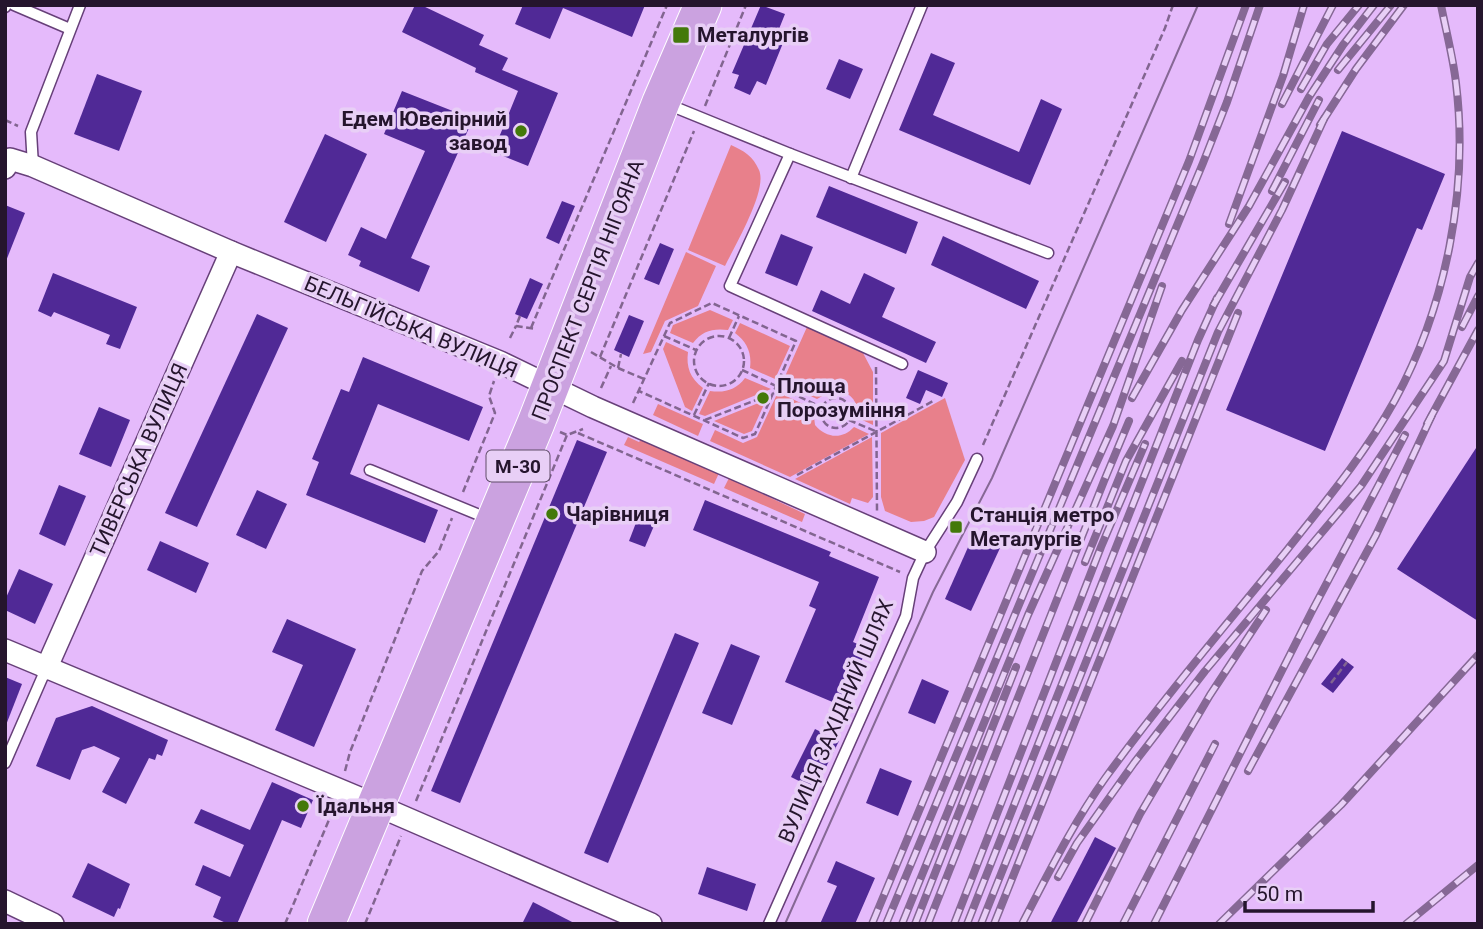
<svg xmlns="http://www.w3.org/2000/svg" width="1483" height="929" font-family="Roboto,sans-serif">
	<rect width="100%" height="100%" fill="#e5bafb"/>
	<g fill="#e8808b">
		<path d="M731 145C744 151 753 156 759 170 768 190 735 245 725 266L688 250Z"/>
		<path d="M686 252 716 266 698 306 665 321 651 352 643 354Z"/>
		<path d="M710 310 733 320 728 330C713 328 702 331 693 343L670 333 673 325Z"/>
		<path d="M740 323 790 346 775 379 750 368C752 353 747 342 735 333Z"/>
		<path d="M807 327 863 353 873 372V425L858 418C859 401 850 391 833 390L817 399 782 383Z"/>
		<path d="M666 342 688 352C686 367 690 378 703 388L692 411 685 407 663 349Z"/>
		<path d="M745 378 771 389 705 416 699 414 710 391C725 393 736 390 745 378Z"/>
		<path d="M778 392 813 409 815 425C826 438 842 440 854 427L869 434 790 477 710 441 715 430 743 443 757 437Z"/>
		<path d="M945 398 965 460 934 517 924 521 911 522 885 511 881 497V433Z"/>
		<path d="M766 400 752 431 744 434 714 421Z"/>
		<path d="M658 404 703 424 698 436 653 415Z"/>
		<path d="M628 437 639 442 643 438 719 473 714 484 624 445Z"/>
		<path d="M872 437 873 497 868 503 852 498 850 504 795 479Z"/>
		<path d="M729 478 805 514 802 522 724 488Z"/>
	</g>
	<g fill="#502996">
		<path d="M415 5H421L484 35 479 45 508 58 502 70 558 93 528 166 493 152 518 91 475 72 476 68 402 32Z"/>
		<path d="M523 5H645L632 37 563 8 550 39 515 24Z"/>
		<path d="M761 5 785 14 775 39 783 43 766 85 757 81 750 95 734 88 739 75 732 73Z"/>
		<path d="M931 53 955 63 933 115 1019 152 1041 99 1062 109 1030 185 899 130Z"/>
		<path d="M839 59 863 69 850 99 826 89Z"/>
		<path d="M97 74 142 91 119 151 74 134Z"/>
		<path d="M402 91 473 119 411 258 430 266 419 292 359 266 361 261 348 255 361 227 386 239 425 151 384 134Z"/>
		<path d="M1342 131 1445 174 1422 230 1417 228 1325 451 1226 410Z"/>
		<path d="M325 134 367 154 326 242 284 222Z"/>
		<path d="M829 186 918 222 906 254 816 217Z"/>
		<path d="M562 201 575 206 559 244 546 238Z"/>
		<path d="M5 205 25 213 6 261H5Z"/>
		<path d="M781 234 813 247 797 286 765 273Z"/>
		<path d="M943 236 1039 281 1026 309 931 265Z"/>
		<path d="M660 243 674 249 659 285 644 279Z"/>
		<path d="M53 273 137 307 120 349 106 344 110 335 54 312 51 317 38 311Z"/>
		<path d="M864 273 895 288 882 317 936 342 926 363 812 311 821 290 850 304Z"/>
		<path d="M530 278 543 284 527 319 515 314Z"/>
		<path d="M257 314 288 328 197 527 165 513Z"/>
		<path d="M629 315 644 321 629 357 614 350Z"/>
		<path d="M363 357 483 407 469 441 378 404 350 474 438 510 425 543 306 495 319 462 312 459 341 389 349 392Z"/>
		<path d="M918 370 948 383 942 397 926 390 920 404 906 398Z"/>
		<path d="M99 407 130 420 111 467 79 454Z"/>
		<path d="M577 440 607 452 460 803 431 791Z"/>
		<path d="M1478 445V621L1397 569Z"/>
		<path d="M59 485 86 496 65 546 39 534Z"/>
		<path d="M257 490 287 504 266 549 236 535Z"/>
		<path d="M705 500 831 552 829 556 879 577 853 642 867 648 842 706 785 682 816 609 809 606 819 582 693 530Z"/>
		<path d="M639 515 656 521 645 547 629 541Z"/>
		<path d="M973 536 1000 548 971 611 945 599Z"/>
		<path d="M160 541 209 563 196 593 147 570Z"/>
		<path d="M19 569 53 584 35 624 5 610V600Z"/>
		<path d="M287 619 356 649 314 747 275 730 303 665 272 652Z"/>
		<path d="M675 633 699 643 608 863 584 853Z"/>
		<path d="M731 644 760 656 732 725 702 713Z"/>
		<path d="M1342 658 1354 667 1333 693 1321 684Z"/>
		<path d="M5 677 22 684 6 725H5Z"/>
		<path d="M922 679 949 691 935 724 908 713Z"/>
		<path d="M92 706 168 740 162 756 157 754 155 760 149 758 126 804 102 792 120 758 94 746 82 750 70 780 36 766 56 718Z"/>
		<path d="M815 729 839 741 815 789 791 777Z"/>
		<path d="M880 768 912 781 898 816 866 803Z"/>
		<path d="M272 782 313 800 301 828 282 820 237 924H228L213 917 221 897 195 885 203 865 230 877 244 845 194 823 201 809 250 830Z"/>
		<path d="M1095 837 1116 848 1076 924H1050Z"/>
		<path d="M836 861 875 878 855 924H820L837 886 827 882Z"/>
		<path d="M88 863 130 884 120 909 118 908 114 917 72 897Z"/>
		<path d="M707 867 756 884 747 911 698 894Z"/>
		<path d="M533 902 576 924H522Z"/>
	</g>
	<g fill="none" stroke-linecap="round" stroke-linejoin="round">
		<defs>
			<g id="lane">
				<path d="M14 5 70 29"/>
				<path d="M5 7 6 5"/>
				<path d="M667 104 790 154 1048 253"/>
				<path d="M790 154 730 286 902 364"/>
				<path d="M33 166 31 132 80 5"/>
				<path d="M851 178 922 5"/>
				<path d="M370 470 489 519"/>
				<path d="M5 763 46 669"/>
				<path d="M769 924 906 616 913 578 925 552 957 502 977 459"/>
			</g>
			<g id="street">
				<path d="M5 168 10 159 33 166 231 252 500 362 593 407 925 552"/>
				<path d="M5 650 376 805 651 924"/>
				<path d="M46 669 231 252"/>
				<path d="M5 901 53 924"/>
			</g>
			<path id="highway" d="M326 924 536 423 661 102 703 5"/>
		</defs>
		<use href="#lane" stroke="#674079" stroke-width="13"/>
		<use href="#street" stroke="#674079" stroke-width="24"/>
		<use href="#highway" stroke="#fff" stroke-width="39"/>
		<g stroke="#826590" stroke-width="2.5" stroke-dasharray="7 3.5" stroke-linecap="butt">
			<path d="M705 106 746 5"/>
			<path d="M5 120 18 126"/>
			<path d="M520 316 516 326 536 329"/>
			<path d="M531 328 667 5"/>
			<path d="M664 336 696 350"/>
			<circle cx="719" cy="361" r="25"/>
			<path d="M510 338 516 326"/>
			<path d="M729 338 739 316"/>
			<path d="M591 352 618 368 621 354"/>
			<path d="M600 357 694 131"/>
			<path d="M876 367 877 511"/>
			<path d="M618 368 644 379"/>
			<path d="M742 370 821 407"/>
			<path d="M601 388 611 366"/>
			<circle cx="836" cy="413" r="15"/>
			<path d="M633 403 670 323 712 303 796 341 755 434 743 438 639 391"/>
			<path d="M694 415 709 383"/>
			<path d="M705 420 774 393"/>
			<path d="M849 420 875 431"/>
			<path d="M560 432 567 435 583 429"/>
			<path d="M578 433 900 572"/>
			<path d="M983 445 1165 28 1173 5"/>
			<path d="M797 475 935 400"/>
			<path d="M463 492 495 413 489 396 494 381"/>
			<path d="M1331 683 1347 662"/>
			<path d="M345 771 350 752 422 571 439 551 452 518"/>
			<path d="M416 801 567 435"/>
			<path d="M285 924 334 808"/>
			<path d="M365 924 401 836"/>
		</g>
		<use href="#lane" stroke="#fff" stroke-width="10"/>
		<use href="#street" stroke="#fff" stroke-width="21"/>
		<use href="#highway" stroke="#cba2e0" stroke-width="37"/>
		<path stroke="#866895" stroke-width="2" d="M785 924 933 592 992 478 1198 5"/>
		<defs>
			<g id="rail">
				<path d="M1338 70 1391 5"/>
				<path d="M1301 89 1327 44 1359 5"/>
				<path d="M1282 104 1333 5"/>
				<path d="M1320 125 1356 69 1404 5"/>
				<path d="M1272 191 1319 100"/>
				<path d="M1229 224 1283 76 1304 5"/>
				<path d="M1213 306 1285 182"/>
				<path d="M1462 327 1478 296"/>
				<path d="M1132 398 1182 310 1249 206 1309 97 1343 45 1374 5"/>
				<path d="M1427 424 1478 330"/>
				<path d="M1085 562 1126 461 1182 361"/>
				<path d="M1248 771 1376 535 1432 415"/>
				<path d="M1058 877 1077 843 1134 763 1205 671 1361 486 1444 361 1470 277 1478 263"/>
				<path d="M872 924 1189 161 1246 5"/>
				<path d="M886 924 1203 163 1227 102 1260 5"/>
				<path d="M902 924 1028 615 1113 426 1162 286"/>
				<path d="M915 924 1016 667"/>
				<path d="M928 924 1104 481 1129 421"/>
				<path d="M954 924 1101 547 1145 444"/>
				<path d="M967 924 1198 340 1217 298"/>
				<path d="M981 924 1218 332 1282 210 1324 119"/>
				<path d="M994 924 1238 313"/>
				<path d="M1022 924C1048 874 1073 823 1106 777 1163 699 1226 625 1287 550 1325 502 1365 454 1395 400 1446 306 1469 190 1456 83 1453 57 1446 31 1441 5"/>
				<path d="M1085 924 1140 814 1210 695 1266 610"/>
				<path d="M1123 924 1215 744"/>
				<path d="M1154 924 1312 611 1405 435"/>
				<path d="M1219 924 1341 805 1478 655"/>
				<path d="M1406 924 1478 865"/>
			</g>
		</defs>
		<use href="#rail" stroke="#866895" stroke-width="8"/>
		<use href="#rail" stroke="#e8cff6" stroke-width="5" stroke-dasharray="16" stroke-linecap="butt"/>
	</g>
	<g fill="#43790a" stroke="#e8cff6" stroke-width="2.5">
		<rect x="672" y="26" width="18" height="18" rx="3.5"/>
		<circle cx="521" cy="131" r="7"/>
		<circle cx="763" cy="398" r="7"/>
		<circle cx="552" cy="514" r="7"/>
		<rect x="949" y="520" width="14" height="14" rx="3.5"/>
		<circle cx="303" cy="806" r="7"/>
	</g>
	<g text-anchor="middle" stroke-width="7" stroke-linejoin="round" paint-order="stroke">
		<rect fill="#e8cff6" stroke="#604d69" stroke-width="2" x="486.5" y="450.5" width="63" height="31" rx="5"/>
		<g font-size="19" font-weight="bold" fill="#25152d">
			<text x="518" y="473">М-30</text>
		</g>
		<g font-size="21" font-weight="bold" fill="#25152d" stroke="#e8cff6" text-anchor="start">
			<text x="697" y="42">Металургів</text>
			<text x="507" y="126" text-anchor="end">Едем Ювелірний<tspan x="507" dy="24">завод</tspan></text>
			<text x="777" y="393">Площа<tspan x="777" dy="24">Порозуміння</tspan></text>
			<text x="566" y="521">Чарівниця</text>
			<text x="970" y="522">Станція метро<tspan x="970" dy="24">Металургів</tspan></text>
			<text x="317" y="813">Їдальня</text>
		</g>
		<g font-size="21" fill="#25152d" stroke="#e8cff6">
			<text transform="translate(588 290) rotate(-69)" y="7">ПРОСПЕКТ СЕРГІЯ НІГОЯНА</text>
			<text transform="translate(411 327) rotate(23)" y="7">БЕЛЬГІЙСЬКА ВУЛИЦЯ</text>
			<text transform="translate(139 460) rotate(-66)" y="7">ТИВЕРСЬКА ВУЛИЦЯ</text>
			<text transform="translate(836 721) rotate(-67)" y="7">ВУЛИЦЯ ЗАХІДНИЙ ШЛЯХ</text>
		</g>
	</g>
	<rect width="1483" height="929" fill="none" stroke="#25152d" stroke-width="14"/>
	<path d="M1245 901v10h128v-10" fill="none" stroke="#25152d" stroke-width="3.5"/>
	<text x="1256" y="901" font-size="21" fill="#25152d" stroke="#e8cff6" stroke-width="5" paint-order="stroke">50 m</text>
</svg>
